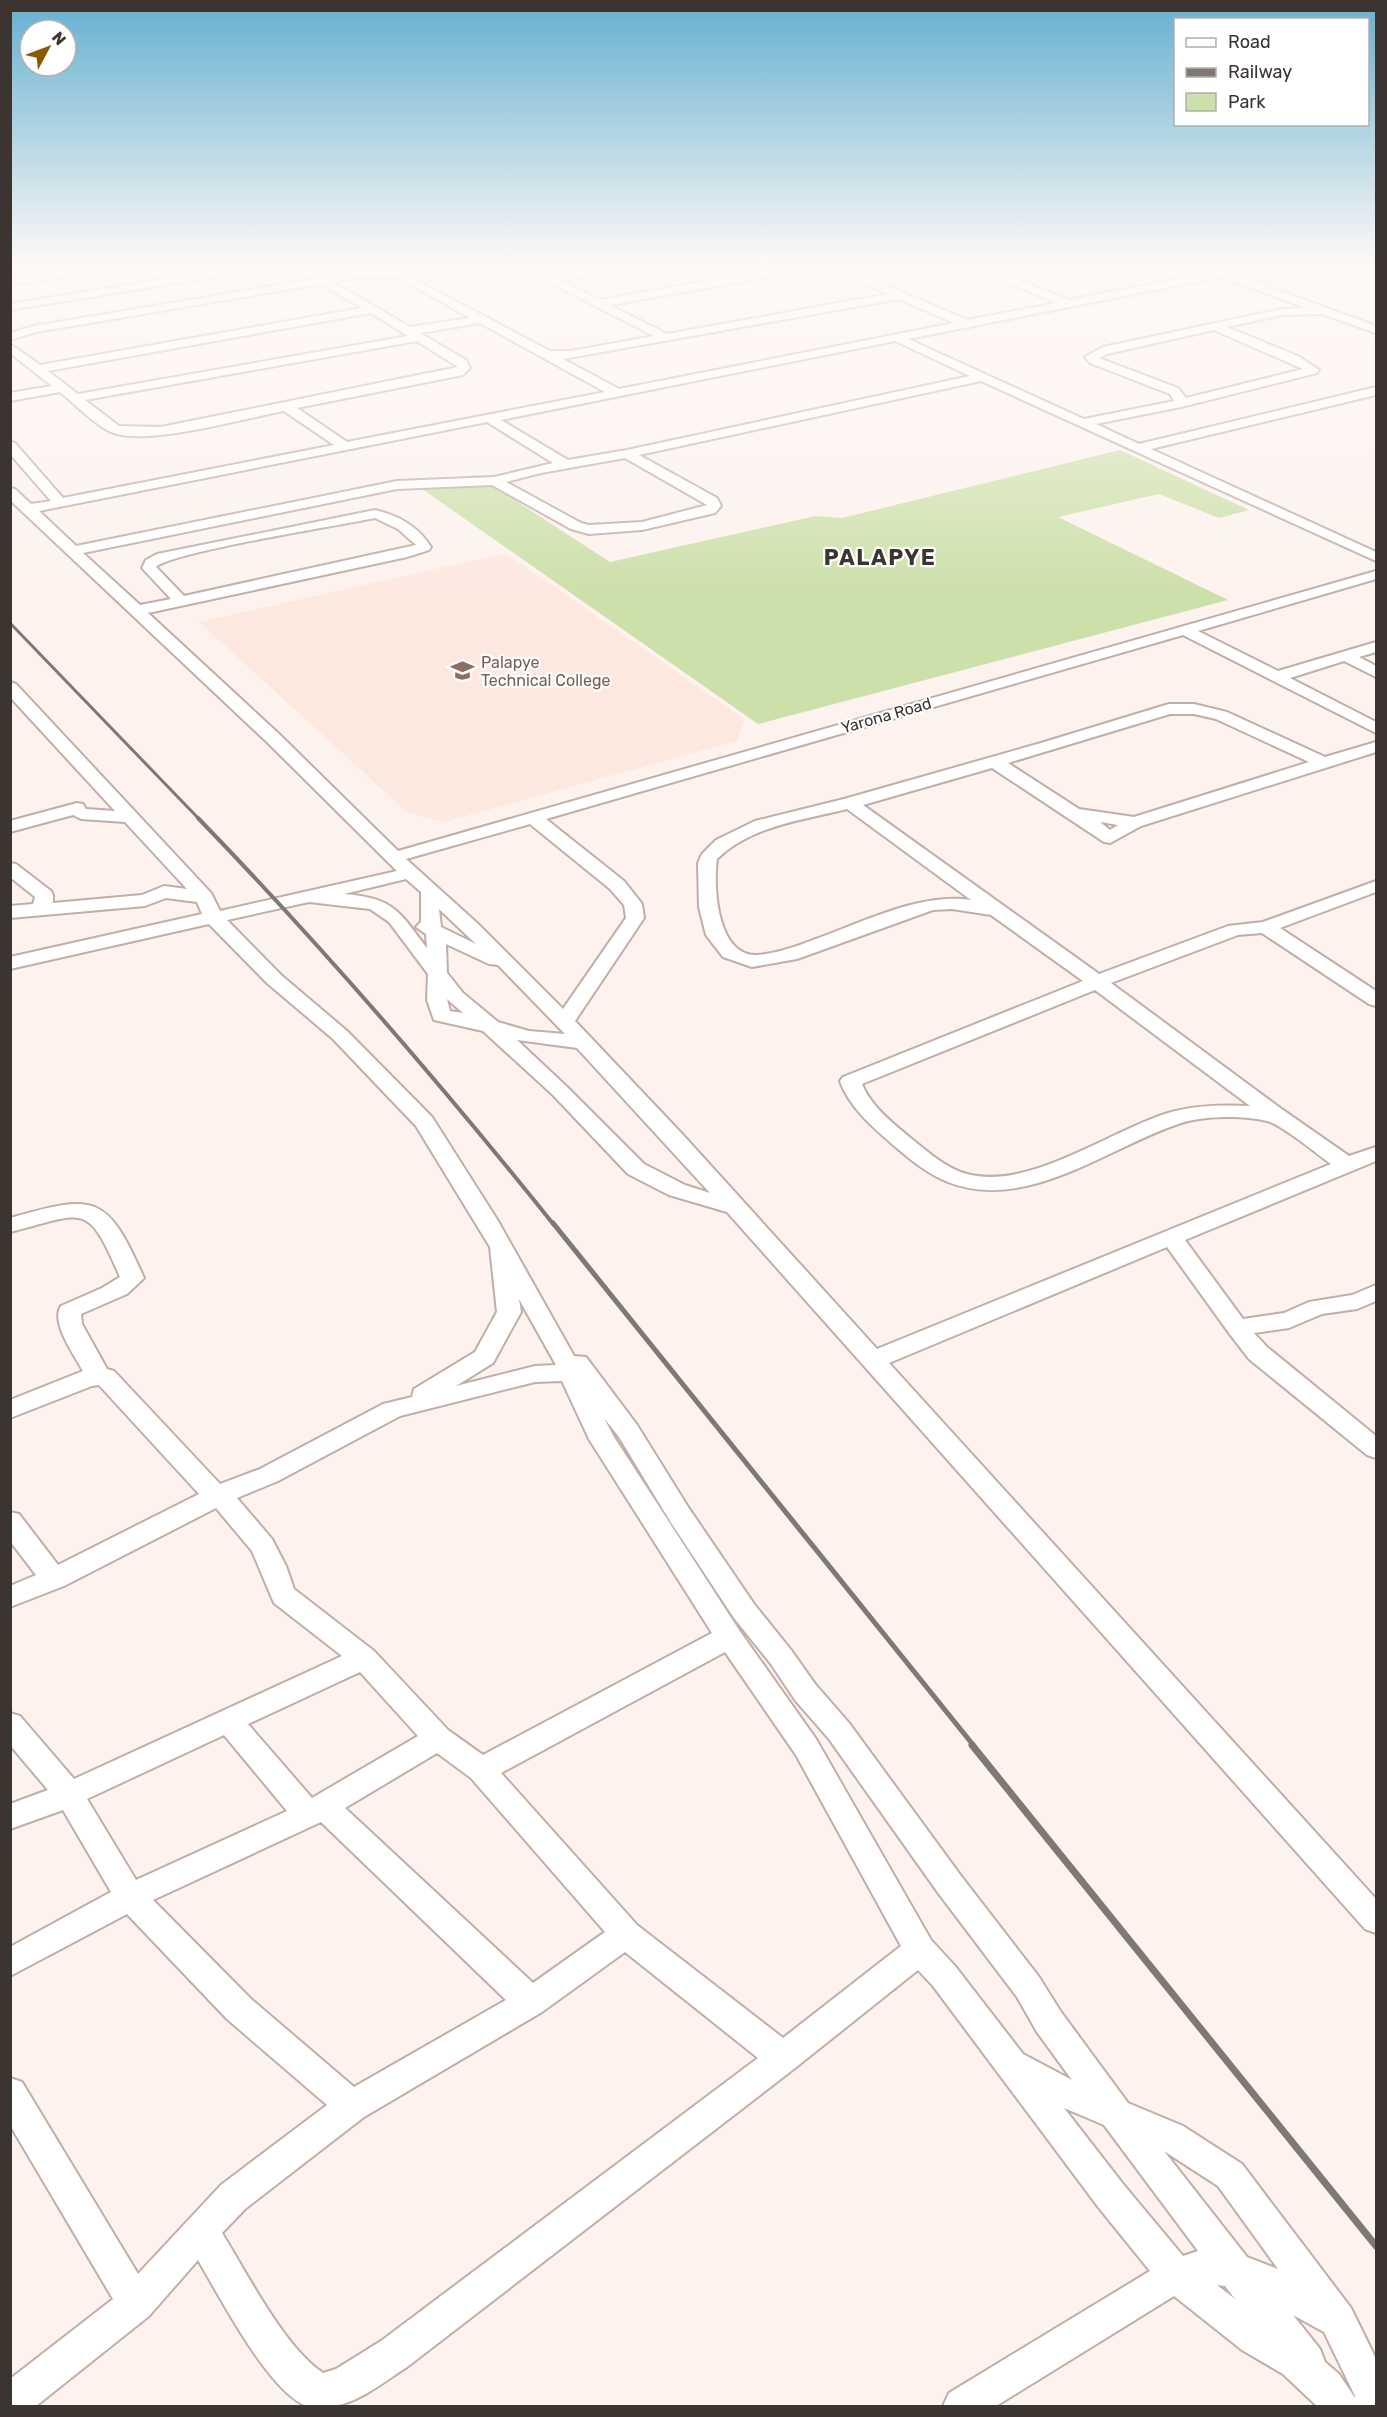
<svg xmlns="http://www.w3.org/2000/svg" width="1387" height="2417" font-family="Rubik,sans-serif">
	<rect width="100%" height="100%" fill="#fdf2ee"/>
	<path fill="#fde8e0" d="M506 553 744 719 737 741 444 822 408 813 199 622Z"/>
	<path fill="#cce0a9" d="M1120 450 1249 510 1219 518 1159 494 1058 517 1228 600 758 724 415 484 476 475 610 562 815 516 842 518Z"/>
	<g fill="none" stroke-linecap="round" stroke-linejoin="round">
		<defs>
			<g id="minor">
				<path d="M129 261H156L151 264 10 285V279Z"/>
				<path d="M275 261H300L295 264 10 310V304Z"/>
				<path d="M508 261H521L551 276 635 261H658L653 264 561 281 600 300 817 261H844L838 264 967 320 1056 303 958 261H972L996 271 1048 261H1071L1066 264 1007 275 1069 300 1269 261H1290L1285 264 1234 274 1376 326V333L1322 314 1282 315 1227 327 1298 356 1319 370 1317 373 1181 407 1096 424 1139 444 1376 387V395L1151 449 1376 552V561L981 381 639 455 717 498 721 506 715 513 642 530 589 534 571 529 492 485 397 489 83 553 140 605 171 599 142 568 146 560 157 554 375 510C399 516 418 526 431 547L429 550 407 557 148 613 279 734 398 851 1376 571V579L1198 631 1278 671 1376 642V652L1359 657 1376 666V677L1344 661 1290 678 1376 722V733L1183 635 546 819 624 881 642 904 644 918 575 1021 683 1135 877 1349 1331 1164C1317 1154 1281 1124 1267 1121 1242 1115 1205 1116 1181 1123 1108 1147 1027 1213 948 1182 930 1175 913 1162 898 1149 876 1130 850 1109 840 1081L843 1077 1083 981 991 915 952 909 933 910 797 959 752 967 723 957 706 935 699 907 698 863 702 854 716 840 755 821 844 799 1041 743 1169 704H1194L1227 712 1325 757 1376 742V752L1141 826 1110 843 1104 842 992 768 863 805 1099 974 1228 926 1263 922 1376 881V892L1280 928 1376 991V1006L1369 1004 1262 933 1238 935 1111 983 1283 1110 1349 1156 1376 1147V1161L1185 1240 1243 1319 1284 1313 1309 1302 1352 1295 1376 1285V1301L1357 1309 1322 1314 1289 1328 1254 1333 1267 1347 1376 1436V1458L1367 1455 1249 1359 1229 1333 1167 1247 889 1363 1376 1899V1933L1365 1929 727 1212 669 1195 628 1174 553 1095 483 1031 434 1020 427 1000 428 974 389 922 370 909 309 902 227 920 281 975 347 1031 432 1117 498 1221 574 1356 586 1357 637 1425 688 1507 754 1604 791 1650 815 1684 849 1723 961 1876 1039 1977 1061 2012 1128 2103 1183 2126 1242 2164 1351 2308 1376 2359V2406H1317L1283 2374 1242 2350 1174 2296 996 2406H943L949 2393 1150 2271 1099 2208 933 1986 918 1970 795 2068 407 2367C385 2381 360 2402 334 2406 328 2408 313 2408 307 2406 269 2393 219 2295 198 2260L149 2316 36 2406H10V2379L113 2299 10 2125V2078L22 2082 138 2274 221 2185 327 2105 227 2019 127 1914 10 1976V1947L111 1892 63 1810 10 1829V1804L48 1790 10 1745V1713L20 1716 74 1779 342 1656 274 1603 252 1551 216 1508 64 1586 10 1607V1586L36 1575 10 1541V1512L19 1514 58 1565 199 1494 99 1385 92 1386 10 1418V1400L83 1371C75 1356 50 1322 61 1306L102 1288 120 1277C87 1200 85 1213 10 1232V1218C97 1193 107 1195 144 1278L127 1294 81 1314 82 1324 107 1369 114 1371 220 1484 260 1469 383 1404 412 1397 414 1389 475 1352 497 1312 490 1247 416 1126 333 1039 267 983 209 924 10 969V957L202 914 197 902 166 898 145 906 10 918V906L33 904 35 897 10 877V863L16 864 51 891 53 895V903L142 895 164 886 187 889 125 822 81 819 73 815 10 832V821L77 803 83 804 86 809 115 811 10 697V682L16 684 211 893 220 911 397 871 267 742 10 500V488L15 489 31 504 51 501 10 454V442L15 443 63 498 334 445 284 411C245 418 145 447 111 432 95 425 74 403 60 392L10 401V393L52 386 10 353V344L40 365 362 308 321 284 36 332 10 340V333L34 326 362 271H386L381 267 386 264 550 351H571L654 336ZM826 267 888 294 667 334 610 305ZM362 277 399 278 470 318 410 327 333 282ZM1221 277 1306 308 1282 309 1103 347 1085 357 1090 363 1170 394 1174 401 1084 419 908 339ZM899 299 954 323 619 389 563 359ZM371 313 408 336 78 394 48 371ZM480 323 605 392 347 442 297 408 463 375 470 368 466 360 420 333ZM1214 330 1303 369 1186 398 1178 388 1099 358 1107 354ZM417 341 458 367 161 427 119 426 85 400ZM895 341 970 376 627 450 568 460 501 420ZM487 422 553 463 494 477 397 481 76 546 39 511ZM625 458 707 505 642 522 589 525 581 523 506 482 541 473ZM375 518 398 529 416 545 184 596 156 567C171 552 342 525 375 518ZM1170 714H1194L1216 719 1309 762 1134 817 1079 809 1008 763ZM847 809 971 900C921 892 861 923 813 940 795 947 775 954 756 955 717 955 713 887 717 859 750 826 803 820 847 809ZM1100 822 1118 825 1110 830ZM530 824 610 889 624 905 626 918 563 1009 477 923 406 859ZM406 879 421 892V922L416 927 426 934 427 948C399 912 395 898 344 894ZM439 909 476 944 441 927ZM446 944 489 964 498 965 565 1034 529 1031 498 1022 463 993 447 973ZM1095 990 1250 1106C1223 1105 1194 1105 1168 1113 1110 1131 1032 1188 971 1175 950 1171 930 1154 913 1140 895 1125 871 1107 862 1084ZM447 999 463 1013 450 1011ZM517 1040 577 1048 710 1193 685 1185 644 1164 567 1087ZM519 1299 556 1365 535 1366 456 1386 493 1363 521 1312ZM562 1381 589 1439 712 1633 483 1755 448 1730 374 1651 294 1589 286 1566 272 1539 237 1498 278 1481 400 1416 535 1382ZM604 1418 619 1437 670 1521 734 1618 771 1664 795 1700 829 1739 939 1894 1017 1997 1037 2032 1072 2080 1023 2054 955 1966 931 1940 816 1739 739 1630 614 1437ZM725 1652 796 1755 901 1946 783 2038 637 1925 501 1773ZM360 1672 418 1736 312 1798 248 1724ZM224 1735 287 1811 136 1880 87 1799ZM437 1753 471 1778 605 1932 533 1983 345 1808ZM321 1822 506 2000 354 2087 251 1999 153 1900ZM625 1952 758 2058 381 2341 336 2369 323 2373C284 2347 248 2275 222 2233L245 2209 364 2117 542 2012ZM1064 2108 1104 2125 1198 2251 1183 2256 1123 2184ZM1164 2151 1218 2186 1278 2269 1247 2257ZM1217 2285 1225 2286 1235 2299ZM1293 2315 1324 2332 1355 2396V2398L1339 2374 1325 2362 1320 2349Z"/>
			</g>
		</defs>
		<use href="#minor" stroke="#c0aea7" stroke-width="4"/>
		<use href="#minor" fill="#fff" fill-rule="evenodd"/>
		<path stroke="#807874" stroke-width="3" d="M10 623 200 820"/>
		<path stroke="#807874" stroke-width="4" d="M198 818C324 948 441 1084 554 1225"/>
		<path stroke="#807874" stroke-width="5" d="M553 1223 974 1746"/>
		<path stroke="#807874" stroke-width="7" d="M972 1745 1376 2246"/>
	</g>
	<linearGradient id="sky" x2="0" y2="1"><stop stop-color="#64b0d0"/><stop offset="0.44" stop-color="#fef9f7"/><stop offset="1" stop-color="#fef9f7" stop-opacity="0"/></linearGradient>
	<rect width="1387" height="599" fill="url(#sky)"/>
	<defs>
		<symbol id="university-bare" viewBox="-9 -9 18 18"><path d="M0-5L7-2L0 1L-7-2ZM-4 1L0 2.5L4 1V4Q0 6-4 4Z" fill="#8d6e63" stroke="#fff" stroke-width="2.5" paint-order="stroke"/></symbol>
	</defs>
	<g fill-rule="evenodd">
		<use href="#university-bare" x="446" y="654" width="33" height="33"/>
	</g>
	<g text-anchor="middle" stroke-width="4.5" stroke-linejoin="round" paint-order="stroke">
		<g font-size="16" fill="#785e54" stroke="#fff" text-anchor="start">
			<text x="481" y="668">Palapye<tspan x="481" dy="18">Technical College</tspan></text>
		</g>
		<g font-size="16" fill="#3b3431" stroke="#fff">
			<text transform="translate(886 715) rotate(-16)" y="6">Yarona Road</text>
		</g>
		<g font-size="22" font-weight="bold" letter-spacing="1.5" fill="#3b3431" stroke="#fff">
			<text x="880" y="565">PALAPYE</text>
		</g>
	</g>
	<rect width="1387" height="2417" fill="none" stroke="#3b3431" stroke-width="24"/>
	<rect x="1174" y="18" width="195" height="108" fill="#ffffff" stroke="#b1aead" stroke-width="1.5"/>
	<rect x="1186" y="38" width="30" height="9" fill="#ffffff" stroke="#b1aead" stroke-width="1.5"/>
	<text x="1228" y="48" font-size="18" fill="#3b3431">Road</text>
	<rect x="1186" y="68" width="30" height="9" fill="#807874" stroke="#b1aead" stroke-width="1.5"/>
	<text x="1228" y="78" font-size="18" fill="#3b3431">Railway</text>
	<rect x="1186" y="93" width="30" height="18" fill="#cce0a9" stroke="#b1aead" stroke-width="1.5"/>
	<text x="1228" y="108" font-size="18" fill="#3b3431">Park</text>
	<g transform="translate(48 48) rotate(49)"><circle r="28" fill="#ffffff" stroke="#b1aead" stroke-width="1.5"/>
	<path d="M0-4.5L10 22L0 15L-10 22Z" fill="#8a5a00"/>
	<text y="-9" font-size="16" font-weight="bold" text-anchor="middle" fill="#3b3431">N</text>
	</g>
</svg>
